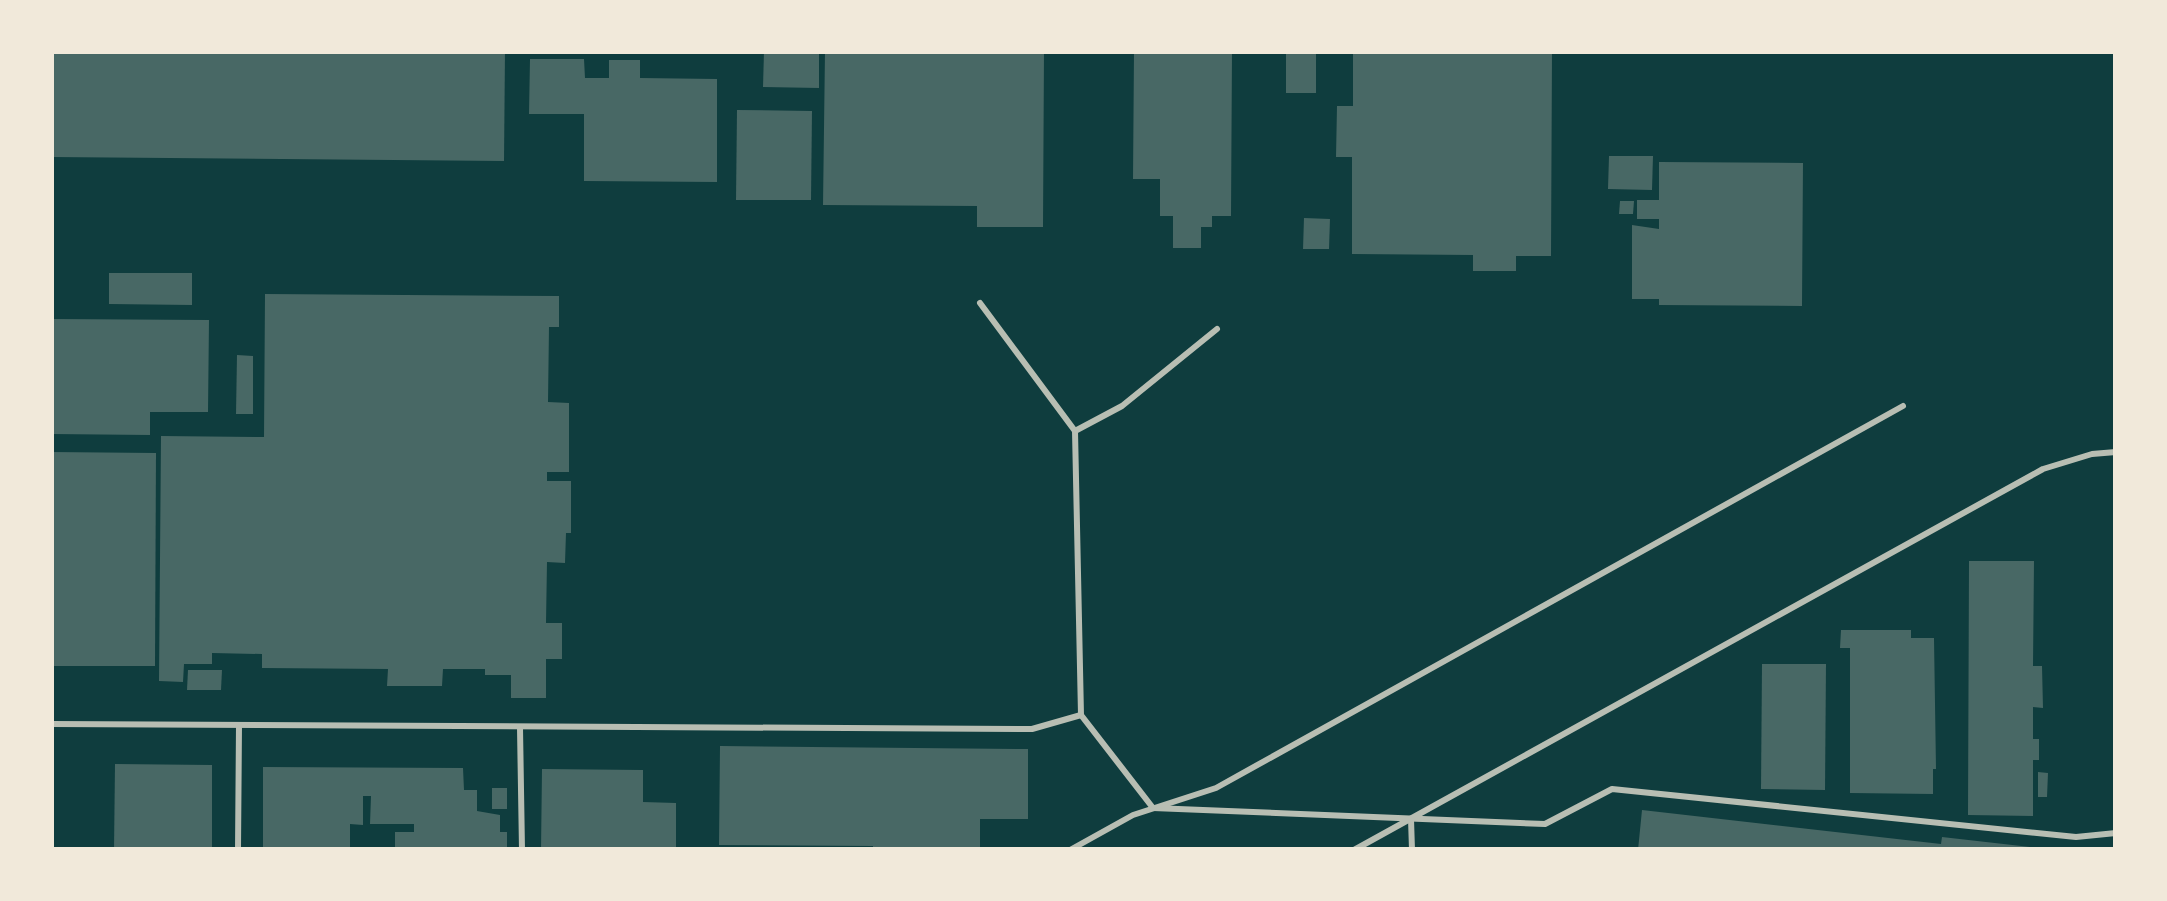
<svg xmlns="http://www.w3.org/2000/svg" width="2167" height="901" font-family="Signika,sans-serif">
	<rect width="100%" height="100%" fill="#0f3d3e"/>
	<g fill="#486865">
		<path d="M51 51H505L504 161 51 157Z"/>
		<path d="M764 51H819V88L763 87Z"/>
		<path d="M825 51H1044L1043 227H977V206L823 205Z"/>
		<path d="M1134 51H1232L1231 216H1212V227H1201V248H1173V216H1160V179H1133Z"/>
		<rect x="1286" y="51" width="30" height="42"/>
		<path d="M1353 51H1552L1551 256H1516V271H1473V255L1352 254V157H1336L1337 106H1353Z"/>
		<path d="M530 59H584L585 78H609V60H640V78L717 79V182L584 181V114H529Z"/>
		<path d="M737 110 812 111 811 200H736Z"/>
		<path d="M1609 156H1653L1652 190 1608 189Z"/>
		<path d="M1659 162 1803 163 1802 306 1659 305V299H1632V225L1659 229V219H1637V200H1659Z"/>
		<path d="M1620 201H1634L1633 214H1619Z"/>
		<path d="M1304 218 1330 219 1329 249H1303Z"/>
		<path d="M109 273H192V305L109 304Z"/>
		<path d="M265 294 559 296V327H549L548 402 569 403V472H547V481H571V533H566L565 563 547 562 546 623H562V659H546V698H511V675H485V669H443L442 686H387L388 669 262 668V654L212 653V664H184L183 682 159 681 161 436 264 437Z"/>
		<path d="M51 319 209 320 208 412H150V435L51 434Z"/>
		<path d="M237 355 253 356V414H236Z"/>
		<path d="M51 452 156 453 155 666H51Z"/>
		<path d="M1969 561H2034L2033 666H2042L2043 708 2033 707V739H2039V760H2033V816L1968 815Z"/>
		<path d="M1841 630H1911V638H1934L1936 769H1933V794L1850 793V648H1840Z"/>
		<path d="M1762 664H1826L1825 790 1761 789Z"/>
		<path d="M188 670H222L221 690H187Z"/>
		<path d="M720 746 1028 749V819H980V847L873 850V846L719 845Z"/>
		<path d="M115 764 212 765V850H114Z"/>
		<path d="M263 767 463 768 464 790H477V811L500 815V832H507V850H395V832H414V824H370L371 796H363V825L350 824V850H263Z"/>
		<path d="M542 769 643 770V802L676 803V850H541Z"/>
		<path d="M2038 772 2048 773 2047 797H2038Z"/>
		<rect x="492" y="788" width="15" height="21"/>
		<path d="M1642 810 1941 844 1942 837 2030 847V850H1638Z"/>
	</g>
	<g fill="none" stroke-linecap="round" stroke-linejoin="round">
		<g stroke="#b8beb3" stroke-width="6">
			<path d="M980 303 1075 431 1081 715 1153 808 1545 824 1612 789 2076 837 2116 833"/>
			<path d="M1075 431 1122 406 1217 329"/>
			<path d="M51 724 1032 729 1081 715"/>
			<path d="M520 728 522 850"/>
			<path d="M1411 819 1412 850"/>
			<path d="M238 850 239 725"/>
			<path d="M1070 850 1133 815 1216 788 1903 406"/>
			<path d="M1354 850 2043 469 2092 454 2116 452"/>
		</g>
	</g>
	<rect width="2167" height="901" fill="none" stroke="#f1e9da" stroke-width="108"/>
</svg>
